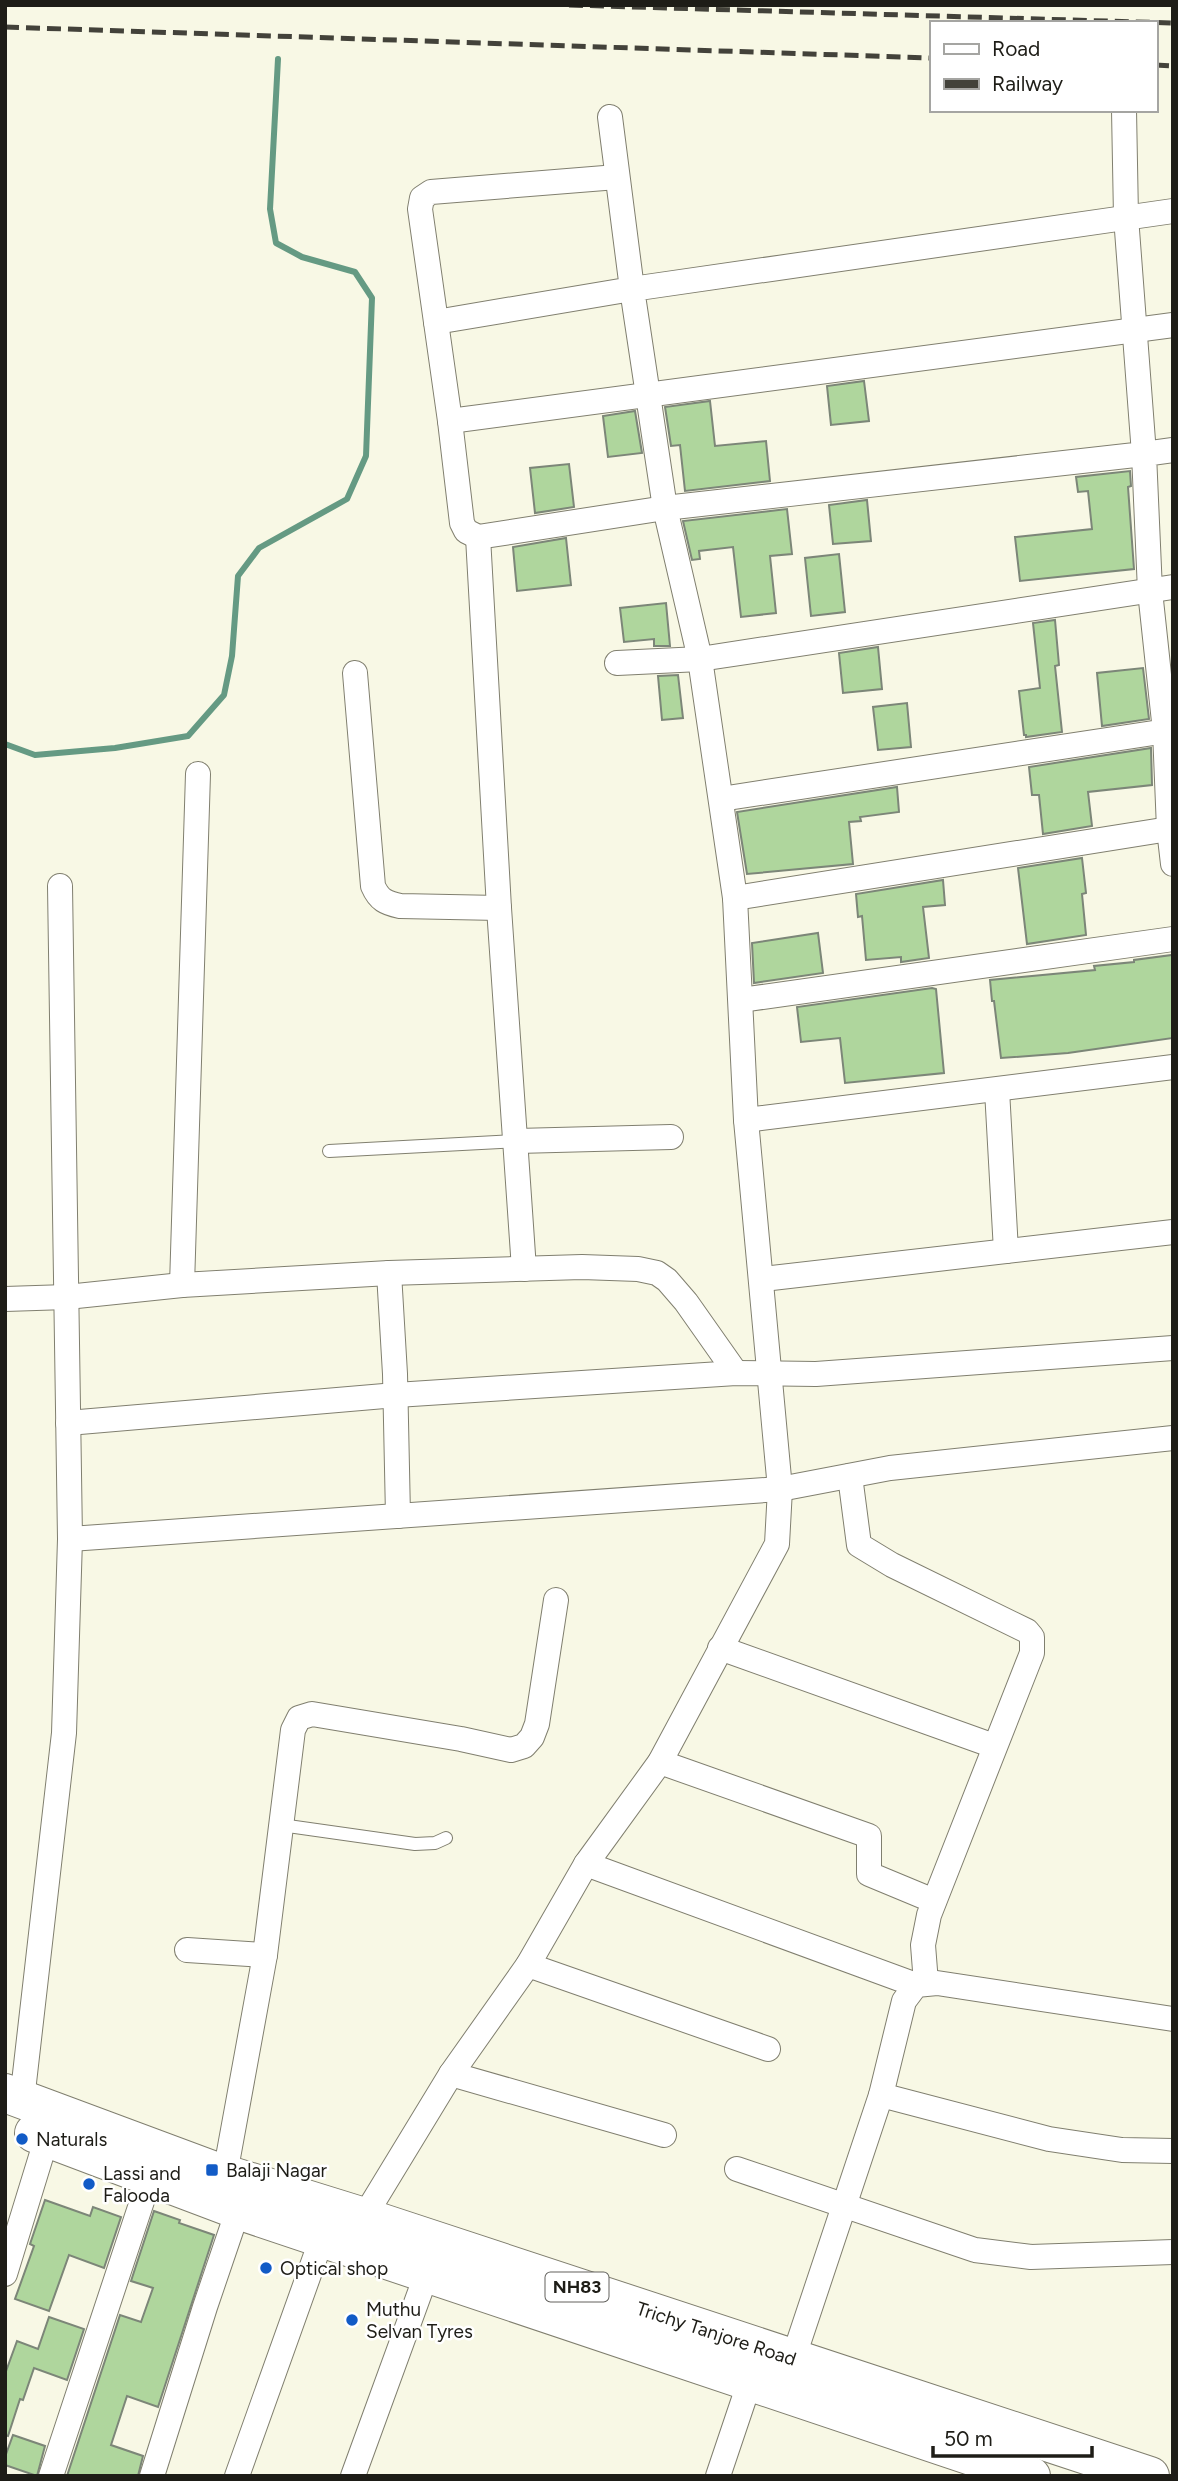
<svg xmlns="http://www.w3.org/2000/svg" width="1178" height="2481" font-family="Figtree,sans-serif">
	<rect width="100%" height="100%" fill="#f8f8e5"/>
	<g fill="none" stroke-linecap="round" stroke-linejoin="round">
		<path stroke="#659a83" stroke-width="6" d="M5 744 35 755 115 748 188 736 224 695 232 656 238 576 259 548 347 499 366 456 372 298 355 272 302 257 276 243 270 209 278 59"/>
	</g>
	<g fill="#afd69d" stroke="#7c8678" stroke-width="2">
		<path d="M864 381 869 421 831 425 827 386Z"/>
		<path d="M710 401 715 446 766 441 770 481 685 491 680 445 671 446 665 407Z"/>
		<path d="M635 411 642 453 608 457 603 416Z"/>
		<path d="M569 464 574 507 535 513 530 468Z"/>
		<path d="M1130 471 1131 486 1128 487 1134 569 1020 581 1015 537 1092 529 1088 491 1078 492 1076 477Z"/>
		<path d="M867 500 871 541 833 544 829 505Z"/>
		<path d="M787 509 792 554 770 556 776 613 741 617 733 547 699 551 700 559 692 560 683 521Z"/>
		<path d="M566 538 571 585 517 591 513 547Z"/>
		<path d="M839 554 845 612 811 616 805 558Z"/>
		<path d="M666 603 670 646H654V639L624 642 620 608Z"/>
		<path d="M1055 620 1059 665 1055 666 1062 732 1026 737V735H1024L1019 691 1040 688 1033 623Z"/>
		<path d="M878 647 882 689 843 693 839 653Z"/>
		<path d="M1143 668 1149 719 1102 726 1097 673Z"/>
		<path d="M678 675 683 718 662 720 658 676Z"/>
		<path d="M907 703 911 747 878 750 873 707Z"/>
		<path d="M1151 748 1152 785 1088 792 1092 826 1043 834 1039 795H1032L1029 767Z"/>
		<path d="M897 787 899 812 860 817 861 821 849 822 853 864 747 874 737 812Z"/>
		<path d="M1082 858 1086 893 1082 894 1086 935 1027 944 1018 868Z"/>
		<path d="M943 880 945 905 923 907 929 958 901 962V957L866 960 862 916 858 917 856 894Z"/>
		<path d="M818 933 823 973 754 983 752 943Z"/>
		<path d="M1172 955 1173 1038 1068 1053 1001 1058 994 1001H992L990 980 1095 970 1094 966 1134 962V960Z"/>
		<path d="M932 988 936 989 944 1073 845 1083 840 1038 801 1042 797 1007Z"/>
		<path d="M45 2200 90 2216 93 2207 121 2217 104 2268 69 2255 49 2311 15 2299 34 2246 30 2244Z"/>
		<path d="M154 2211 180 2220 179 2223 214 2235 158 2407 127 2396 111 2445 143 2456 138 2476H67L120 2315 141 2322 153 2288 131 2281Z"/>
		<path d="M49 2317 84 2329 67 2380 34 2368 23 2400 20 2399 8 2436 5 2435V2374L17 2341 38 2349Z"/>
		<path d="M13 2435 45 2446 37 2476 5 2465V2457Z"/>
	</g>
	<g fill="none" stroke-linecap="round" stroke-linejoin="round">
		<defs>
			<g id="lane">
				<path d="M329 1151 517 1141"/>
				<path d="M281 1825 415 1844 435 1843 446 1838"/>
			</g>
			<g id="street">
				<path d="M617 177 431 192 422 198 420 209 450 421 462 523 466 531 478 537 665 508 1144 454 1126 217 1124 110"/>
				<path d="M436 322 632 289 610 117"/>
				<path d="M450 421 1173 325"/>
				<path d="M1173 450 1144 454 1150 591 1165 731 1169 829H1173"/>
				<path d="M478 537 499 908 524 1269"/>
				<path d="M617 663 700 659 1173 587"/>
				<path d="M355 673 373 886C379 900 386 903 400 906L499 908"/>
				<path d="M721 799 1173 730"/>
				<path d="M735 898 1169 829 1173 864"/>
				<path d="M741 1000 1173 939"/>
				<path d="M997 1090 1006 1251"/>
				<path d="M746 1120 1173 1067"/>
				<path d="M517 1141 671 1137"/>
				<path d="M389 1273 395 1374 398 1516"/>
				<path d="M763 1279 1173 1232"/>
				<path d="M182 1285 198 774"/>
				<path d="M5 1299 67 1297 182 1285 389 1273 582 1267 638 1269 657 1273 667 1280 686 1302 736 1373"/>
				<path d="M68 1423 396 1395 736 1373 816 1374 1173 1348"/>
				<path d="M850 1476 859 1545 892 1565 1027 1631 1032 1637V1653L929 1915 923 1945 926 1983"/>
				<path d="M70 1539 780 1489 890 1468 1173 1438"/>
				<path d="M720 1648 994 1746"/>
				<path d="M660 1762 869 1836V1874L934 1901"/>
				<path d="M586 1864 916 1985"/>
				<path d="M187 1950 265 1955"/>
				<path d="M528 1965 768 2049"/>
				<path d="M451 2074 664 2135"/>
				<path d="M881 2095 1049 2139 1122 2150 1173 2151"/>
				<path d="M22 2100 64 1733 70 1539 60 886"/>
				<path d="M737 2169 975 2250 1031 2257 1173 2252"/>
				<path d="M225 2174 265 1955 293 1730 299 1718 312 1714 461 1739 511 1750 524 1746 532 1737 537 1724 556 1600"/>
				<path d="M364 2217 451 2074 528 1965 586 1864 660 1762 777 1544 780 1489 746 1120 735 898 700 659 665 508 632 289 1173 211"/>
				<path d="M5 2274 47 2137"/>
				<path d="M793 2359 881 2095 904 2001 916 1985 937 1983 1173 2019"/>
				<path d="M51 2476 150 2177"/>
				<path d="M152 2476 205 2307 238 2210"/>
				<path d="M237 2476 322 2238"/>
				<path d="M353 2476 427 2273"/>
				<path d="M718 2476 750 2381"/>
			</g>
			<g id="highway">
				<path id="s1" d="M5 2093 212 2170 364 2217 1150 2476"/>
				<path d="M34 2133 238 2210 1031 2476"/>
			</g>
		</defs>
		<use href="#lane" stroke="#807f6f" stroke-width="14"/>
		<use href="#street" stroke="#807f6f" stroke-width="26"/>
		<use href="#highway" stroke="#807f6f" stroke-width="40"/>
		<use href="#lane" stroke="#fff" stroke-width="12"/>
		<use href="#street" stroke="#fff" stroke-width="24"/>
		<use href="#highway" stroke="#fff" stroke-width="38"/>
		<g stroke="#43423a" stroke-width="5" stroke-dasharray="14 7" stroke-linecap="butt">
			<path d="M569 5 1173 23"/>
			<path d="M5 27 931 58"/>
			<path d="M1155 65 1173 66"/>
		</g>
	</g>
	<g fill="#125bc6" stroke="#fff" stroke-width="2.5">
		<circle cx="22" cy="2139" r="7"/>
		<rect x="205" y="2163" width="14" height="14" rx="3.5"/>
		<circle cx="89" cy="2184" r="7"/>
		<circle cx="266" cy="2268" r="7"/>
		<circle cx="352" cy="2320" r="7"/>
	</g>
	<g text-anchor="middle" stroke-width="5" stroke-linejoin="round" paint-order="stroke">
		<rect fill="#fff" stroke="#62615d" stroke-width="2" x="545.5" y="2272.5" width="63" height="29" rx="5"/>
		<g font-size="18" font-weight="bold" fill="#1e1d17">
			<text x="577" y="2293">NH83</text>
		</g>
		<g font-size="19" fill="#1e1d17" stroke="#fff" text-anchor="start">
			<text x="36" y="2146">Naturals</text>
			<text x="226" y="2177">Balaji Nagar</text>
			<text x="103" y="2180">Lassi and<tspan x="103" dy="22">Falooda</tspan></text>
			<text x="280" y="2275">Optical shop</text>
			<text x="366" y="2316">Muthu<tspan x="366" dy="22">Selvan Tyres</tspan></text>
		</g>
		<g font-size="19" fill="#1e1d17" stroke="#fff">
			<text dy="7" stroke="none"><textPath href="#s1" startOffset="751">Trichy Tanjore Road</textPath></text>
		</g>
	</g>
	<rect width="1178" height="2481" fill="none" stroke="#1e1d17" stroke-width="14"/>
	<rect x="930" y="21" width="228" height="91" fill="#ffffff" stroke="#a5a5a2" stroke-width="2"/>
	<rect x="944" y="44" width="35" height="10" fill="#ffffff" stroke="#a5a5a2" stroke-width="2"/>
	<text x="992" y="56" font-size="21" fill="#1e1d17">Road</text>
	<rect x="944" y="79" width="35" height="10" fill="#43423a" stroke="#a5a5a2" stroke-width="2"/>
	<text x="992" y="91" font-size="21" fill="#1e1d17">Railway</text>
	<path d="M933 2446v10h159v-10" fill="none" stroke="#1e1d17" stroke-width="3.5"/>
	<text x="944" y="2446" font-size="21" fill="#1e1d17" stroke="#ffffff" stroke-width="5" paint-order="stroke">50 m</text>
</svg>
